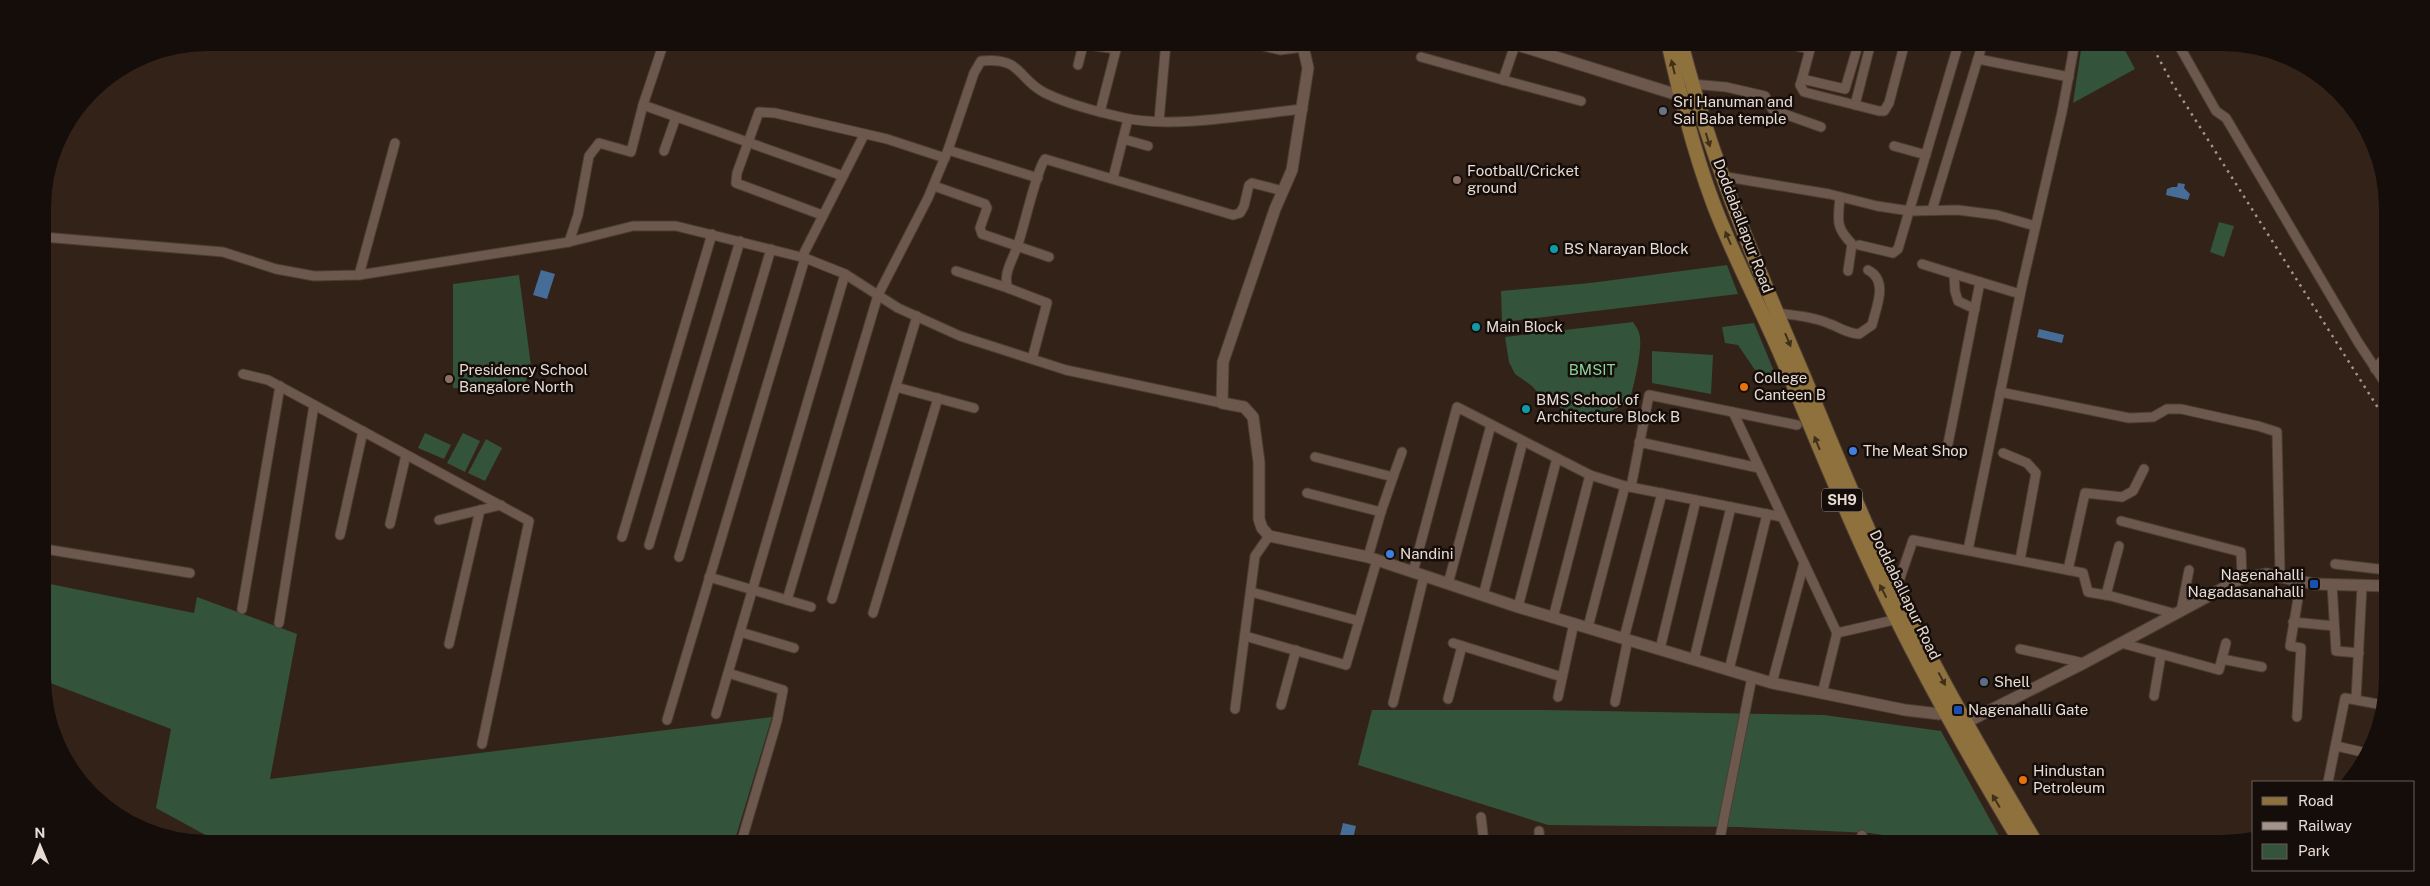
<svg xmlns="http://www.w3.org/2000/svg" width="2430" height="886" font-family="'Public Sans',sans-serif">
	<rect width="100%" height="100%" fill="#332218"/>
	<g fill="#33533a">
		<path d="M2082 43H2121L2135 69 2073 103Z"/>
		<path d="M2219 222 2234 226 2224 257 2210 252Z"/>
		<path d="M1727 265 1738 294 1502 322 1501 291 1590 283Z"/>
		<path d="M519 275 531 366 522 392 453 388V284Z"/>
		<path d="M1633 322C1635 325 1638 329 1639 333 1644 346 1633 388 1629 403L1610 411 1592 414 1572 413 1544 400 1532 386 1515 374 1509 362 1505 337Z"/>
		<path d="M1754 323 1776 376 1770 378 1767 374 1755 370 1738 345 1725 343 1722 327Z"/>
		<path d="M1652 351 1713 355 1711 394 1652 383Z"/>
		<path d="M425 433 451 445 444 459 418 448Z"/>
		<path d="M463 433 480 441 465 472 447 463Z"/>
		<path d="M486 439 502 448 485 481 468 473Z"/>
		<path d="M45 583 194 613 197 597 297 634 270 779 772 717 734 843H220L156 808 171 729 45 681Z"/>
		<path d="M1372 710H1545L1824 715 1941 731 2003 843H1931L1870 833 1738 827 1548 825 1358 765Z"/>
	</g>
	<g fill="#456d97">
		<path d="M2178 183 2185 184 2184 188 2190 194 2188 200 2166 195 2167 189 2172 187H2177Z"/>
		<path d="M541 270 555 274 547 299 533 295Z"/>
		<path d="M2039 329 2064 335 2062 343 2037 337Z"/>
		<path d="M1343 823 1356 826 1352 843 1339 840Z"/>
	</g>
	<g fill="none" stroke-linecap="round" stroke-linejoin="round">
		<defs>
			<g id="minor">
				<path d="M664 42 643 105 843 176"/>
				<path d="M1069 42 1116 49"/>
				<path d="M1248 42 1280 50 1304 47"/>
				<path d="M1778 42 1810 49"/>
				<path d="M1812 42 1802 79 1845 89 1859 42"/>
				<path d="M2177 42 2216 111 2226 118 2358 342 2387 386"/>
				<path d="M1515 45 1503 80 1581 101"/>
				<path d="M1421 57 1503 80"/>
				<path d="M1978 59 2069 77"/>
				<path d="M1078 65 1083 45"/>
				<path d="M1802 79 1800 85 1804 92 1879 111H1884L1889 103 1905 42"/>
				<path d="M1692 84 1726 87 1765 96 1773 110 1821 127"/>
				<path d="M1855 105 1871 42"/>
				<path d="M1100 112 1118 42"/>
				<path d="M1159 121 1166 42"/>
				<path d="M1123 139 1148 146"/>
				<path d="M1894 146 1926 155"/>
				<path d="M948 150 1038 178"/>
				<path d="M664 151 676 117"/>
				<path d="M1721 176 1829 194 1877 206 1910 211 1958 210 1997 215 2035 226"/>
				<path d="M1113 178 1128 119"/>
				<path d="M934 186 985 204 987 208 980 228 982 234 1049 257"/>
				<path d="M1840 197C1838 220 1835 227 1852 244L1848 271"/>
				<path d="M1932 210 1983 42"/>
				<path d="M822 215 736 183 737 173 759 112 775 113 887 139 945 158"/>
				<path d="M43 237 223 252 276 269 314 276 359 275 569 242 633 226H676L805 258 845 274 898 308 960 336 1066 370 1222 403"/>
				<path d="M569 242 578 215 589 156 599 143 631 152 643 105"/>
				<path d="M1859 245 1893 253 1898 249 1959 42"/>
				<path d="M802 257 864 135"/>
				<path d="M1922 264 1954 274 1955 291 1958 301 1975 309"/>
				<path d="M956 271 1008 288"/>
				<path d="M1954 274 2020 294"/>
				<path d="M359 275 395 143"/>
				<path d="M1777 313C1794 315 1814 317 1830 324 1841 328 1846 333 1859 334L1872 325C1876 307 1889 281 1868 270"/>
				<path d="M1032 359 1047 303 1008 288C1002 274 1014 258 1018 244 1024 227 1037 169 1045 159L1233 215 1240 213 1244 206 1249 185 1252 183 1283 191"/>
				<path d="M2375 369 2387 355"/>
				<path d="M243 374 268 380 529 521 482 744"/>
				<path d="M896 387 974 408"/>
				<path d="M2000 392 2129 418 2153 417 2167 409H2181L2258 426 2277 432 2280 575"/>
				<path d="M1733 412 1837 633 1822 694"/>
				<path d="M1639 442 1759 468"/>
				<path d="M2003 453 2027 463 2036 473 2020 560"/>
				<path d="M1946 454 1980 282"/>
				<path d="M1315 457 1393 477 1381 512"/>
				<path d="M1393 477 1402 452"/>
				<path d="M1631 487 1649 395 1797 425"/>
				<path d="M1307 493 1381 512 1368 557"/>
				<path d="M439 520 501 505"/>
				<path d="M2121 521 2241 552 2242 578"/>
				<path d="M390 524 406 455"/>
				<path d="M340 535 363 431"/>
				<path d="M622 537 712 234"/>
				<path d="M649 545 740 241"/>
				<path d="M45 549 190 573"/>
				<path d="M1968 550 2023 281 2062 112 2075 42"/>
				<path d="M679 557 771 249"/>
				<path d="M2335 564 2387 570"/>
				<path d="M2068 570 2085 493 2122 497 2133 491 2144 469"/>
				<path d="M1413 572 1457 407 1590 475 1625 486 1782 517"/>
				<path d="M709 577 811 607"/>
				<path d="M1448 584 1491 425"/>
				<path d="M2332 585 2336 651 2359 653"/>
				<path d="M1896 590 1913 540 2083 573 2088 592 2111 596 2176 614"/>
				<path d="M1251 592 1359 621"/>
				<path d="M2106 595 2119 546"/>
				<path d="M1483 596 1523 441"/>
				<path d="M832 599 917 316"/>
				<path d="M787 600 878 295 928 198 948 150 974 73 981 61C1023 57 1017 79 1045 93 1070 105 1099 112 1125 118 1174 129 1252 114 1303 109"/>
				<path d="M1518 607 1557 458"/>
				<path d="M242 609 280 386"/>
				<path d="M2181 611 2189 570"/>
				<path d="M873 613 938 398"/>
				<path d="M1553 618 1590 475"/>
				<path d="M2293 622 2334 626"/>
				<path d="M279 623 314 405"/>
				<path d="M1588 627 1625 486"/>
				<path d="M740 632 794 648"/>
				<path d="M1837 633 1898 619"/>
				<path d="M1245 636 1346 665 1377 560"/>
				<path d="M1624 638 1662 493"/>
				<path d="M1453 643 1562 677"/>
				<path d="M2121 643 2219 670 2226 643"/>
				<path d="M449 644 480 510"/>
				<path d="M1660 649 1696 500"/>
				<path d="M2020 649 2084 663"/>
				<path d="M1694 659 1731 507"/>
				<path d="M2222 659 2262 667"/>
				<path d="M1729 670 1767 514"/>
				<path d="M728 673 783 690 777 721 741 843"/>
				<path d="M1772 683 1804 563"/>
				<path d="M2154 696 2161 655"/>
				<path d="M1558 697 1574 623"/>
				<path d="M1448 699 1462 646"/>
				<path d="M2356 699 2362 586"/>
				<path d="M1615 702 1628 639"/>
				<path d="M1393 703 1424 576"/>
				<path d="M1281 705 1296 650"/>
				<path d="M1235 709 1255 556 1269 536"/>
				<path d="M716 714 845 274"/>
				<path d="M2297 717 2301 648 2290 646 2301 581"/>
				<path d="M667 720 805 258"/>
				<path d="M2336 746 2367 753"/>
				<path d="M2328 782 2345 698 2383 705"/>
				<path d="M1481 817 1484 843"/>
				<path d="M1539 831 1540 843"/>
				<path d="M1719 843 1752 677"/>
				<path d="M1862 843V835"/>
			</g>
			<g id="tertiary">
				<path d="M1302 42 1308 68 1292 170 1275 209 1223 362 1222 403 1244 407 1253 417 1259 462V519L1262 528 1269 536 1368 557 1518 607 1772 683 1905 710 1939 714 1946 712"/>
				<path d="M1508 42 1681 96 1687 94"/>
				<path d="M1959 726 2084 663 2242 578 2267 574 2314 584 2387 586"/>
			</g>
			<g id="primary">
				<path d="M1668 42C1680 95 1693 149 1712 200 1731 252 1758 302 1780 353 1811 426 1840 500 1874 572 1917 665 1968 755 2021 843"/>
				<path d="M1681 42C1709 154 1754 260 1799 365 1831 441 1861 518 1897 592 1939 678 1987 761 2036 843"/>
			</g>
		</defs>
		<use href="#minor" stroke="#4b3d35" stroke-width="11"/>
		<use href="#tertiary" stroke="#4b3d35" stroke-width="13"/>
		<use href="#primary" stroke="#4b3d35" stroke-width="16"/>
		<use href="#minor" stroke="#6c584c" stroke-width="9"/>
		<use href="#tertiary" stroke="#6c584c" stroke-width="11"/>
		<use href="#primary" stroke="#8e713c" stroke-width="14"/>
		<path stroke="#a2948c" stroke-width="2.5" stroke-dasharray="2.5 5" stroke-linecap="butt" d="M2150 42 2172 83 2387 422"/>
	</g>
	<defs><path id="oneway-solid" d="M-6-.8H1V-3.2L6.5 0L1 3.2V.8H-6Z" transform="scale(1.25)"/></defs>
	<g fill="#3f301b">
		<use href="#oneway-solid" transform="translate(1673 67) rotate(-104)"/>
		<use href="#oneway-solid" transform="translate(1708 140) rotate(73)"/>
		<use href="#oneway-solid" transform="translate(1728 238) rotate(-113)"/>
		<use href="#oneway-solid" transform="translate(1788 340) rotate(67)"/>
		<use href="#oneway-solid" transform="translate(1817 443) rotate(-112)"/>
		<use href="#oneway-solid" transform="translate(1883 591) rotate(-117)"/>
		<use href="#oneway-solid" transform="translate(1942 679) rotate(62)"/>
		<use href="#oneway-solid" transform="translate(1996 801) rotate(-121)"/>
	</g>
	<circle fill="#6b7280" stroke="#150d09" stroke-width="2" cx="1663" cy="111" r="5"/>
	<g fill="#8d6e63" stroke="#150d09" stroke-width="2">
		<circle cx="1457" cy="180" r="5"/>
		<circle cx="449" cy="379" r="5"/>
	</g>
	<g fill="#0f9aa8" stroke="#150d09" stroke-width="2">
		<circle cx="1554" cy="249" r="5"/>
		<circle cx="1476" cy="327" r="5"/>
		<circle cx="1526" cy="409" r="5"/>
	</g>
	<g fill="#e8710a" stroke="#150d09" stroke-width="2">
		<circle cx="1744" cy="387" r="5"/>
		<circle cx="2023" cy="780" r="5"/>
	</g>
	<g fill="#3f7fe0" stroke="#150d09" stroke-width="2">
		<circle cx="1853" cy="451" r="5"/>
		<circle cx="1390" cy="554" r="5"/>
	</g>
	<g fill="#1a4fb4" stroke="#150d09" stroke-width="2">
		<rect x="2309" y="579" width="10" height="10" rx="2.5"/>
		<rect x="1953" y="705" width="10" height="10" rx="2.5"/>
	</g>
	<circle fill="#5c6f8a" stroke="#150d09" stroke-width="2" cx="1984" cy="682" r="5"/>
	<g text-anchor="middle" stroke-width="5" stroke-linejoin="round" paint-order="stroke">
		<rect fill="#150d09" stroke="#a89d97" stroke-width="1" x="1822" y="488.5" width="40" height="23" rx="4"/>
		<g font-size="14" font-weight="bold" fill="#e7dbd4">
			<text x="1842" y="505">SH9</text>
		</g>
		<g font-size="15" fill="#e7dbd4" stroke="#150d09" text-anchor="start">
			<text x="1673" y="107">Sri Hanuman and<tspan x="1673" dy="17">Sai Baba temple</tspan></text>
			<text x="1467" y="176">Football/Cricket<tspan x="1467" dy="17">ground</tspan></text>
			<text x="1564" y="254">BS Narayan Block</text>
			<text x="1486" y="332">Main Block</text>
			<text x="459" y="375">Presidency School<tspan x="459" dy="17">Bangalore North</tspan></text>
			<text x="1754" y="383">College<tspan x="1754" dy="17">Canteen B</tspan></text>
			<text x="1536" y="405">BMS School of<tspan x="1536" dy="17">Architecture Block B</tspan></text>
			<text x="1863" y="456">The Meat Shop</text>
			<text x="1400" y="559">Nandini</text>
			<text x="2304" y="580" text-anchor="end">Nagenahalli<tspan x="2304" dy="17">Nagadasanahalli</tspan></text>
			<text x="1994" y="687">Shell</text>
			<text x="1968" y="715">Nagenahalli Gate</text>
			<text x="2033" y="776">Hindustan<tspan x="2033" dy="17">Petroleum</tspan></text>
		</g>
		<g font-size="15" fill="#e7dbd4" stroke="#150d09">
			<text transform="translate(1743 226) rotate(69)" y="5">Doddaballapur Road</text>
			<text transform="translate(1905 595) rotate(64)" y="5">Doddaballapur Road</text>
		</g>
		<g font-size="15" fill="#89d49a" stroke="#150d09">
			<text x="1592" y="375">BMSIT</text>
		</g>
	</g>
	<path d="M0 0H2430V886H0ZM208 51H2222A157 157 0 0 1 2379 208V678A157 157 0 0 1 2222 835H208A157 157 0 0 1 51 678V208A157 157 0 0 1 208 51Z" fill="#150d09" fill-rule="evenodd"/>
	<rect x="2252" y="781" width="162" height="90" fill="#150d09" stroke="#695f5a"/>
	<rect x="2262" y="797" width="25" height="8" fill="#8e713c" stroke="#695f5a"/>
	<text x="2298" y="806" font-size="15" fill="#e7dbd4">Road</text>
	<rect x="2262" y="822" width="25" height="8" fill="#a2948c" stroke="#695f5a"/>
	<text x="2298" y="831" font-size="15" fill="#e7dbd4">Railway</text>
	<rect x="2262" y="844" width="25" height="15" fill="#33533a" stroke="#695f5a"/>
	<text x="2298" y="856" font-size="15" fill="#e7dbd4">Park</text>
	<g transform="translate(40 846) rotate(359)" stroke="#150d09" stroke-width="4" paint-order="stroke">
	<path d="M0-4L9 19L0 12L-9 19Z" fill="#e7dbd4"/>
	<text y="-8" font-size="14" font-weight="bold" text-anchor="middle" fill="#e7dbd4">N</text>
	</g>
</svg>
